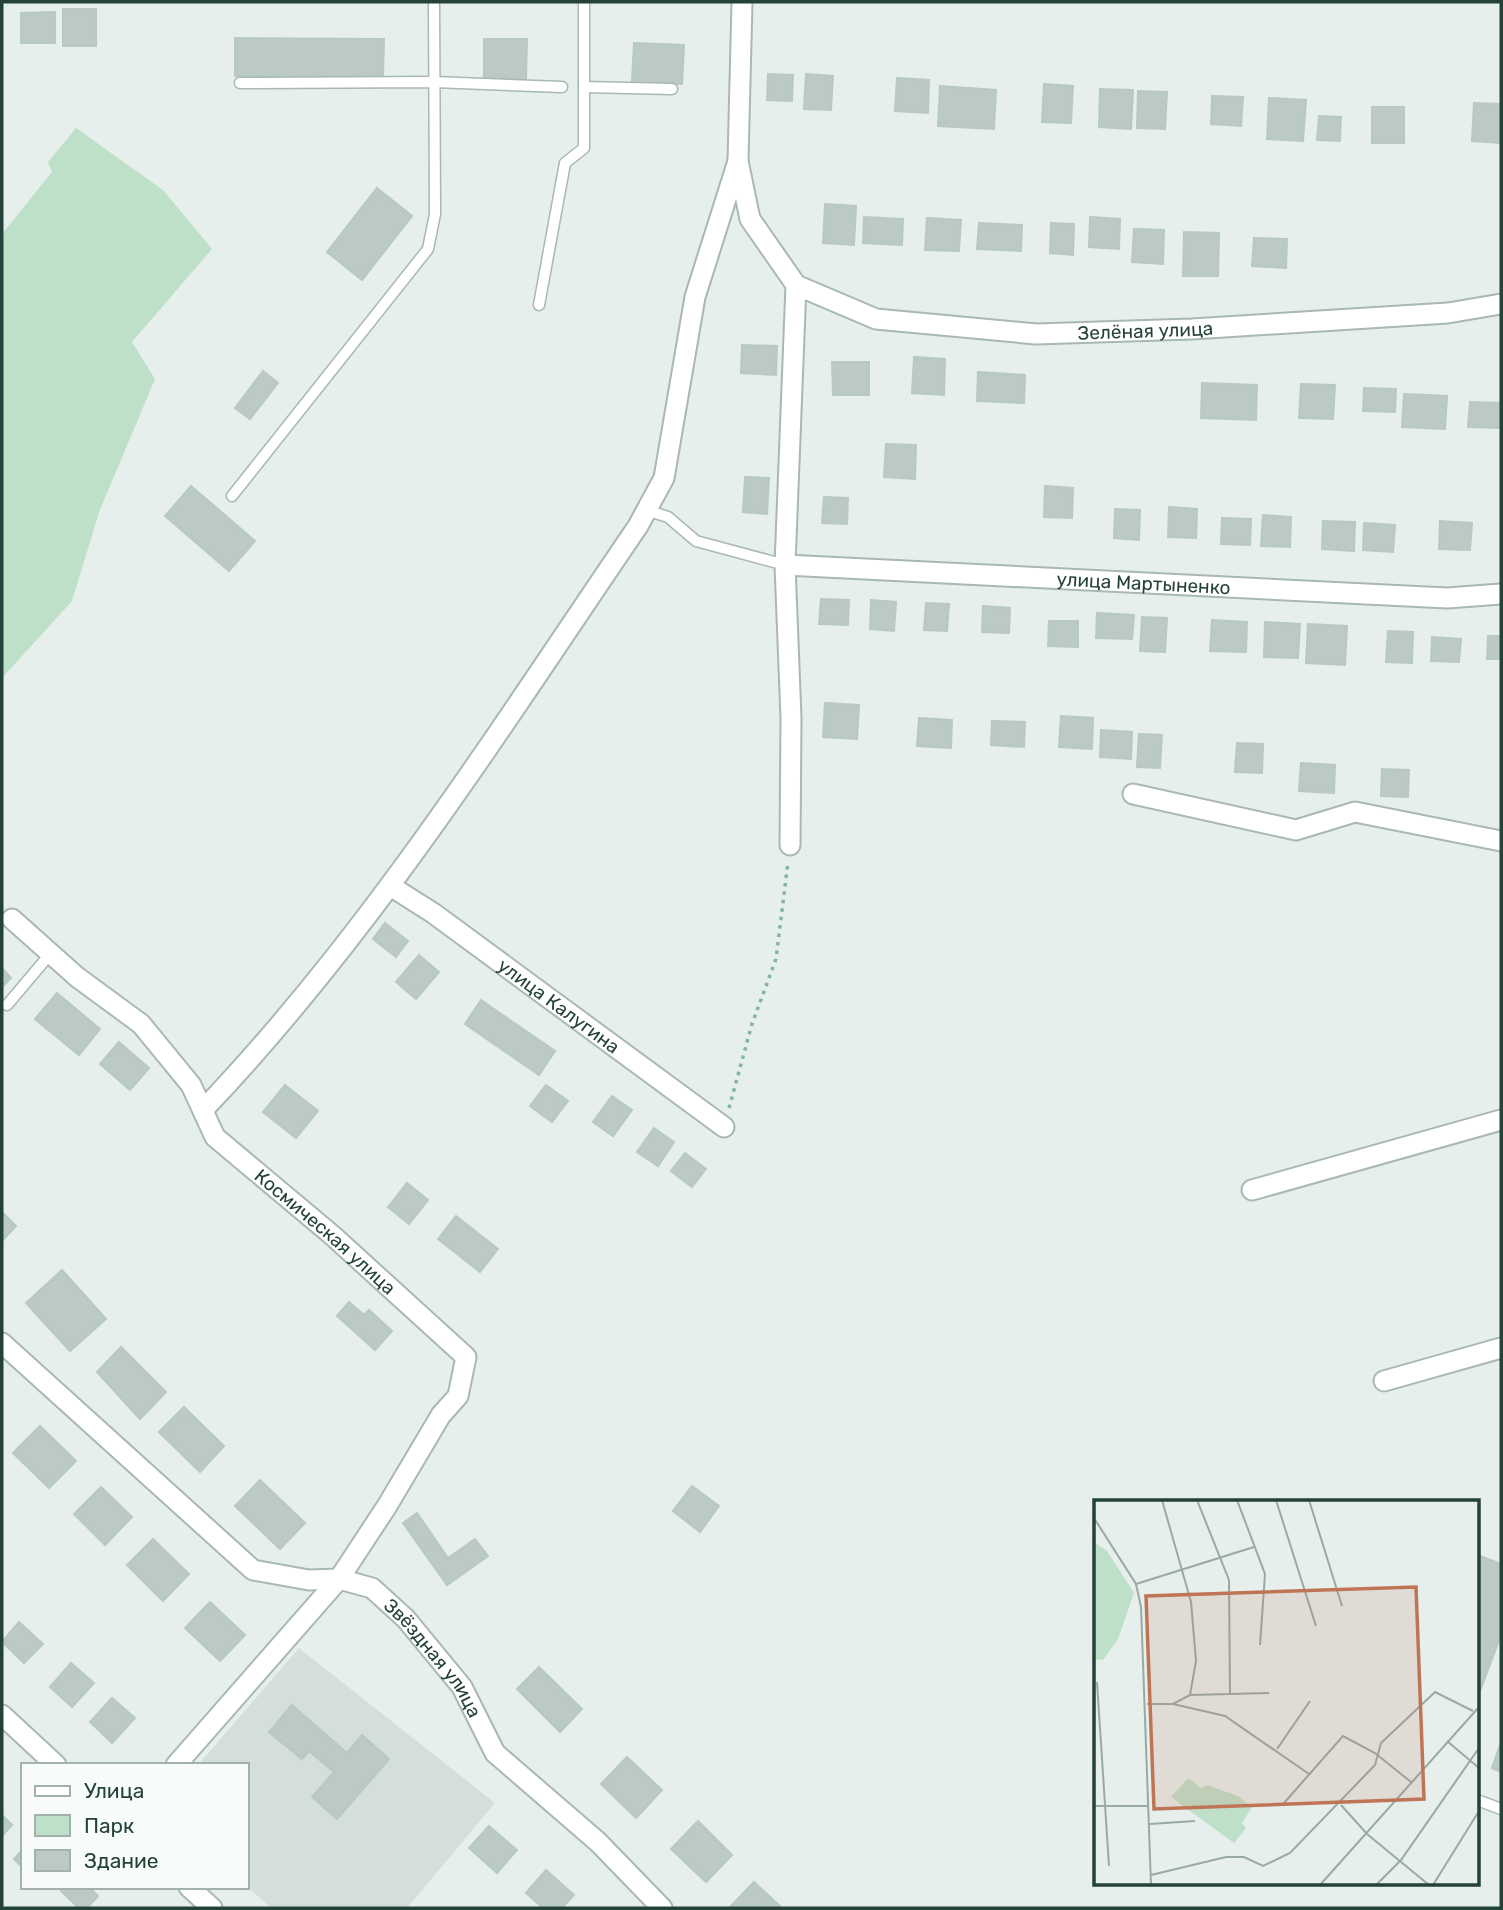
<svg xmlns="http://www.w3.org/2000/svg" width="1503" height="1910" font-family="Rubik,sans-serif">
	<rect width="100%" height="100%" fill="#e6efeb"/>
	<path fill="#d4dfda" d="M299 1648 495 1803 407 1908H271L247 1886V1765H198Z"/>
	<path fill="#bfe0c8" d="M76 128 163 190 212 249 132 342 155 379 99 512 72 601 2 678V234L52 172 48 162Z"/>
	<g fill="#bbcac4" stroke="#b8c9c2" stroke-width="2">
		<rect x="63" y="9" width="33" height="37"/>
		<path d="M55 12V43H21V13Z"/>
		<path d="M235 38 384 39 383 78 235 76Z"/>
		<path d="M484 39H527L526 79 484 78Z"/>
		<path d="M634 43 684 45 682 84 632 82Z"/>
		<path d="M768 74 793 75 792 101 767 100Z"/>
		<path d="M806 74 833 76 831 110 804 109Z"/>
		<path d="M897 78 929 80 928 113 895 111Z"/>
		<path d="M1044 84 1073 86 1071 123 1042 122Z"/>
		<path d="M940 86 996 90 994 129 938 126Z"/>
		<path d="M1100 89 1133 90 1131 129 1099 127Z"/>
		<path d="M1138 91 1167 92 1165 129 1137 128Z"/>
		<path d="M1212 96 1243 97 1241 126 1211 124Z"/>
		<path d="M1269 98 1306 100 1303 141 1267 139Z"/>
		<path d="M1474 103 1501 104V143L1472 141Z"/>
		<rect x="1372" y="107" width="32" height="36"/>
		<path d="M1319 116 1341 117 1340 141 1317 140Z"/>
		<path d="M377 188 412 216 362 280 327 252Z"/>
		<path d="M825 204 856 206 854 245 823 243Z"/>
		<path d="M864 217 903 219 902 245 863 243Z"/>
		<path d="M1090 217 1120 219 1119 249 1089 247Z"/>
		<path d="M927 218 961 220 959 251 925 250Z"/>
		<path d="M979 223 1022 225 1021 251 977 249Z"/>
		<path d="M1051 223 1074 224 1073 255 1050 253Z"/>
		<path d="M1134 229 1164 230 1163 264 1132 262Z"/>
		<path d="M1184 232 1219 233 1218 276H1183Z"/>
		<path d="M1254 238 1287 239 1286 268 1252 266Z"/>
		<path d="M742 345 777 346 776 375 741 373Z"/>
		<path d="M914 357 945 359 944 395 912 393Z"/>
		<path d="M832 362H869V395H833Z"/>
		<path d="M263 371 278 383 250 419 235 408Z"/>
		<path d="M978 372 1025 375 1024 403 977 401Z"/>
		<path d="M1202 383 1257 385 1256 420 1201 418Z"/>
		<path d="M1301 384 1335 385 1333 419 1299 418Z"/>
		<path d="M1364 388 1396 389 1395 412 1363 411Z"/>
		<path d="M1404 394 1447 396 1445 429 1402 427Z"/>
		<path d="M1470 402 1501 403V428L1468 427Z"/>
		<path d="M886 444 916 445 915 479 884 477Z"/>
		<path d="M745 477 769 478 767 514 743 512Z"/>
		<path d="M191 486 255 541 229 571 165 516Z"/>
		<path d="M1045 486 1073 488 1072 518 1044 517Z"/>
		<path d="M824 497 848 498 847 524 822 523Z"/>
		<path d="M1169 507 1197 509 1196 538 1168 537Z"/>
		<path d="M1115 509 1140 510 1139 540 1114 538Z"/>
		<path d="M1263 515 1291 517 1290 547 1261 546Z"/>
		<path d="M1222 518 1251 519 1250 545 1221 544Z"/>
		<path d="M1323 521 1355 522 1354 551 1322 549Z"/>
		<path d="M1440 521 1472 523 1470 550 1439 549Z"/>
		<path d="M1364 523 1395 525 1393 552 1363 550Z"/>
		<path d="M821 599 849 600 848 625 819 624Z"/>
		<path d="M871 600 896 602 894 631 870 629Z"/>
		<path d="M926 603 949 604 947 631 924 630Z"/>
		<path d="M983 606 1010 608 1009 633 982 632Z"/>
		<path d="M1097 613 1134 615 1132 639 1096 638Z"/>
		<path d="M1142 617 1167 618 1165 652 1140 651Z"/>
		<path d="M1212 620 1247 622 1246 652 1210 651Z"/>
		<path d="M1049 621H1078V647L1048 646Z"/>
		<path d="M1265 622 1300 624 1298 658 1264 657Z"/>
		<path d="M1308 624 1347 626 1345 665 1306 663Z"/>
		<path d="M1388 631 1413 632 1412 663 1386 662Z"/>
		<path d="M1488 636H1501V659H1487Z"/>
		<path d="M1432 637 1461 639 1459 662 1431 661Z"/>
		<path d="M825 703 859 705 857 739 823 737Z"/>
		<path d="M1061 716 1093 718 1092 749 1059 747Z"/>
		<path d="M919 718 952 720 951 748 917 746Z"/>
		<path d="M992 721 1025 722 1024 747 991 745Z"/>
		<path d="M1101 730 1132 732 1131 759 1100 757Z"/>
		<path d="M1139 734 1162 735 1160 768 1137 767Z"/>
		<path d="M1237 743 1263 744 1262 773 1235 772Z"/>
		<path d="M1301 763 1335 765 1334 793 1299 791Z"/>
		<path d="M1382 769 1409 770 1408 797 1381 796Z"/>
		<path d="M385 923 408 941 396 957 373 939Z"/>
		<path d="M419 955 439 972 416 999 396 982Z"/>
		<path d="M2 968 11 978 2 987Z"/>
		<path d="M57 993 100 1029 79 1055 35 1019Z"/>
		<path d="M481 1000 555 1051 539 1075 465 1024Z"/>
		<path d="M119 1042 149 1068 130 1090 100 1064Z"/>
		<path d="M285 1085 318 1111 296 1138 263 1112Z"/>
		<path d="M546 1085 568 1101 552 1122 530 1106Z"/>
		<path d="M612 1096 632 1110 613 1136 593 1122Z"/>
		<path d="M654 1128 674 1142 658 1166 637 1152Z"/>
		<path d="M685 1153 706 1169 692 1187 671 1171Z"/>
		<path d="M407 1183 428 1200 409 1224 388 1207Z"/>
		<path d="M2 1212 16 1226 2 1241Z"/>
		<path d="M456 1216 498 1249 480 1272 438 1239Z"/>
		<path d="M62 1270 106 1319 70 1351 26 1303Z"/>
		<path d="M349 1302 364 1315 369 1310 392 1331 375 1350 337 1316Z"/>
		<path d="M121 1347 166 1392 140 1419 97 1372Z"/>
		<path d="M184 1407 224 1446 200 1472 159 1432Z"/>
		<path d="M40 1426 76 1461 49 1488 13 1453Z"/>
		<path d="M260 1480 305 1523 280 1549 235 1506Z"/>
		<path d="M692 1486 719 1506 700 1532 673 1511Z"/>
		<path d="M101 1487 132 1517 105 1545 74 1514Z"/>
		<path d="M417 1513 448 1558 475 1539 488 1556 447 1585 403 1523Z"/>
		<path d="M153 1539 189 1574 163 1601 127 1565Z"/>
		<path d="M1480 1556 1501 1564V1635L1477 1699V1563Z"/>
		<path d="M210 1602 245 1635 220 1661 185 1628Z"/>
		<path d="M19 1622 43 1644 24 1663 2 1642Z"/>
		<path d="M71 1663 94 1683 72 1707 50 1687Z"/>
		<path d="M539 1667 582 1709 560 1732 517 1689Z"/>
		<path d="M112 1698 135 1718 112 1743 90 1722Z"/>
		<path d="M292 1705 347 1753 362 1735 389 1759 337 1819 312 1797 334 1772 309 1751 302 1759 269 1732Z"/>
		<path d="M1501 1742V1772L1492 1768Z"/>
		<path d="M627 1757 662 1790 636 1818 601 1784Z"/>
		<path d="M2 1815 12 1825 2 1836Z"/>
		<path d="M698 1821 732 1855 706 1882 671 1849Z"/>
		<path d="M489 1826 517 1850 497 1873 469 1848Z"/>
		<path d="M23 1849V1868L14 1859Z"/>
		<path d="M546 1870 574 1895 562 1908H543L526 1893Z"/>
		<path d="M754 1882 782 1908H729Z"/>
		<path d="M65 1887H89L98 1896 87 1908H79L61 1891Z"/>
	</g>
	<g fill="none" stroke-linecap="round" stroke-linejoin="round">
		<defs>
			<g id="lane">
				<path d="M240 83 434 82 562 87"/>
				<path d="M584 87 672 89"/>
				<path d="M539 305 565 163 584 148V2"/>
				<path d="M232 496 428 249 435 214 434 2"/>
				<path d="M646 510 668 517 696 541 785 565"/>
				<path d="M7 1005 51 953"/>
				<path d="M1477 1800 1501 1809"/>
			</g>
			<g id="street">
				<path d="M742 2 738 161 750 219 796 285 785 565 791 718 790 845"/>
				<path id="s1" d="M796 285 876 319 1036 334 1192 329 1448 313 1501 304"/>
				<path id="s2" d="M785 565 1447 598 1501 594"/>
				<path d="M1133 794 1296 830 1355 812 1501 841"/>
				<path id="s3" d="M392 887 433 913 724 1127"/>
				<path id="s4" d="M12 919 77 977 141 1024 191 1085 215 1137 332 1235 466 1357 458 1396 441 1415 387 1506 339 1579 176 1765"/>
				<path d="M203 1110C371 934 501 727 638 526L664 478 695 297 738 161"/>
				<path d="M1252 1190 1501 1120"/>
				<path id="s5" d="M2 1343 253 1570 309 1580 339 1579 372 1588 406 1619 462 1687 495 1753 598 1842 662 1908"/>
				<path d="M1384 1381 1501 1348"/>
				<path d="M2 1715 56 1765"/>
				<path d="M189 1887 212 1908"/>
			</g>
		</defs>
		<use href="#lane" stroke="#a8b8b2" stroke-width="13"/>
		<use href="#street" stroke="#a8b8b2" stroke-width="23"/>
		<path stroke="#86b3a5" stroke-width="3.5" stroke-dasharray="3.5 5" stroke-linecap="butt" d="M729 1108 752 1024 776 959 788 862"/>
		<use href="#lane" stroke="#fff" stroke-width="10"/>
		<use href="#street" stroke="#fff" stroke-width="19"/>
	</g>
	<g text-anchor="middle" stroke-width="7" stroke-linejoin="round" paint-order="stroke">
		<g font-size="19" fill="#24423a" stroke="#f7fbf9">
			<text dy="7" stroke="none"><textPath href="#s1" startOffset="357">Зелёная улица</textPath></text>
			<text dy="7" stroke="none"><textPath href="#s2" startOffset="359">улица Мартыненко</textPath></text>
			<text dy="7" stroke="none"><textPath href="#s3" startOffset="205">улица Калугина</textPath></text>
			<text dy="7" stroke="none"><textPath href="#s4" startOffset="448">Космическая улица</textPath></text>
			<text dy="7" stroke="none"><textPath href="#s5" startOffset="553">Звёздная улица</textPath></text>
		</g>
	</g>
	<g transform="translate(1094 1500)">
		<rect width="385" height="385" fill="#e6efeb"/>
		<path d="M0 42 13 51 40 93 24 139 9 160 0 159ZM94 278 107 288 113 285 144 296 158 307 148 323 152 328 140 343 77 297Z" fill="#bfe0c8"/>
		<path fill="none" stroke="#98aaa4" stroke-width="2" d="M68 0 97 102 102 161 96 195M103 0 135 80 136 195M143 0 171 74 166 145M182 0 222 126M215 0 248 106M0 18 42 84 47 107 57 385M42 84 160 47M3 182 15 366M53 204H79L96 195 175 193M79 204 131 216 215 274M353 241 385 268M183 249 216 201M190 303 249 236 281 253 317 282M247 305 273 334 335 385M0 306H55M56 324 101 321M57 375 132 357H150L169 366 196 353 281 265 287 243 341 192 379 211M226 385 385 207M282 385 307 360 385 248M339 385 385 311"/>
		<path fill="#c07456" fill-opacity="0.15" stroke="#c07456" stroke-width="3.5" d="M322 87 330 299 60 309 52 96Z"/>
		<rect width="385" height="385" fill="none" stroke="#24423a" stroke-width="3.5"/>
	</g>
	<rect width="1503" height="1910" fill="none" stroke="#24423a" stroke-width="7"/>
	<rect x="21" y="1763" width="228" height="126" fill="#f7fbf9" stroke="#a3b1ad" stroke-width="2"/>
	<rect x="35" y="1786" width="35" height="10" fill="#ffffff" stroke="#a3b1ad" stroke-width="2"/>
	<text x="84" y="1798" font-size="21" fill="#24423a">Улица</text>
	<rect x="35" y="1815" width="35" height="21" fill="#bfe0c8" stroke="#a3b1ad" stroke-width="2"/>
	<text x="84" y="1833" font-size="21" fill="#24423a">Парк</text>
	<rect x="35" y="1850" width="35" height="21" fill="#bbcac4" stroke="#a3b1ad" stroke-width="2"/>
	<text x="84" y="1868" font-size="21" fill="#24423a">Здание</text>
</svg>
